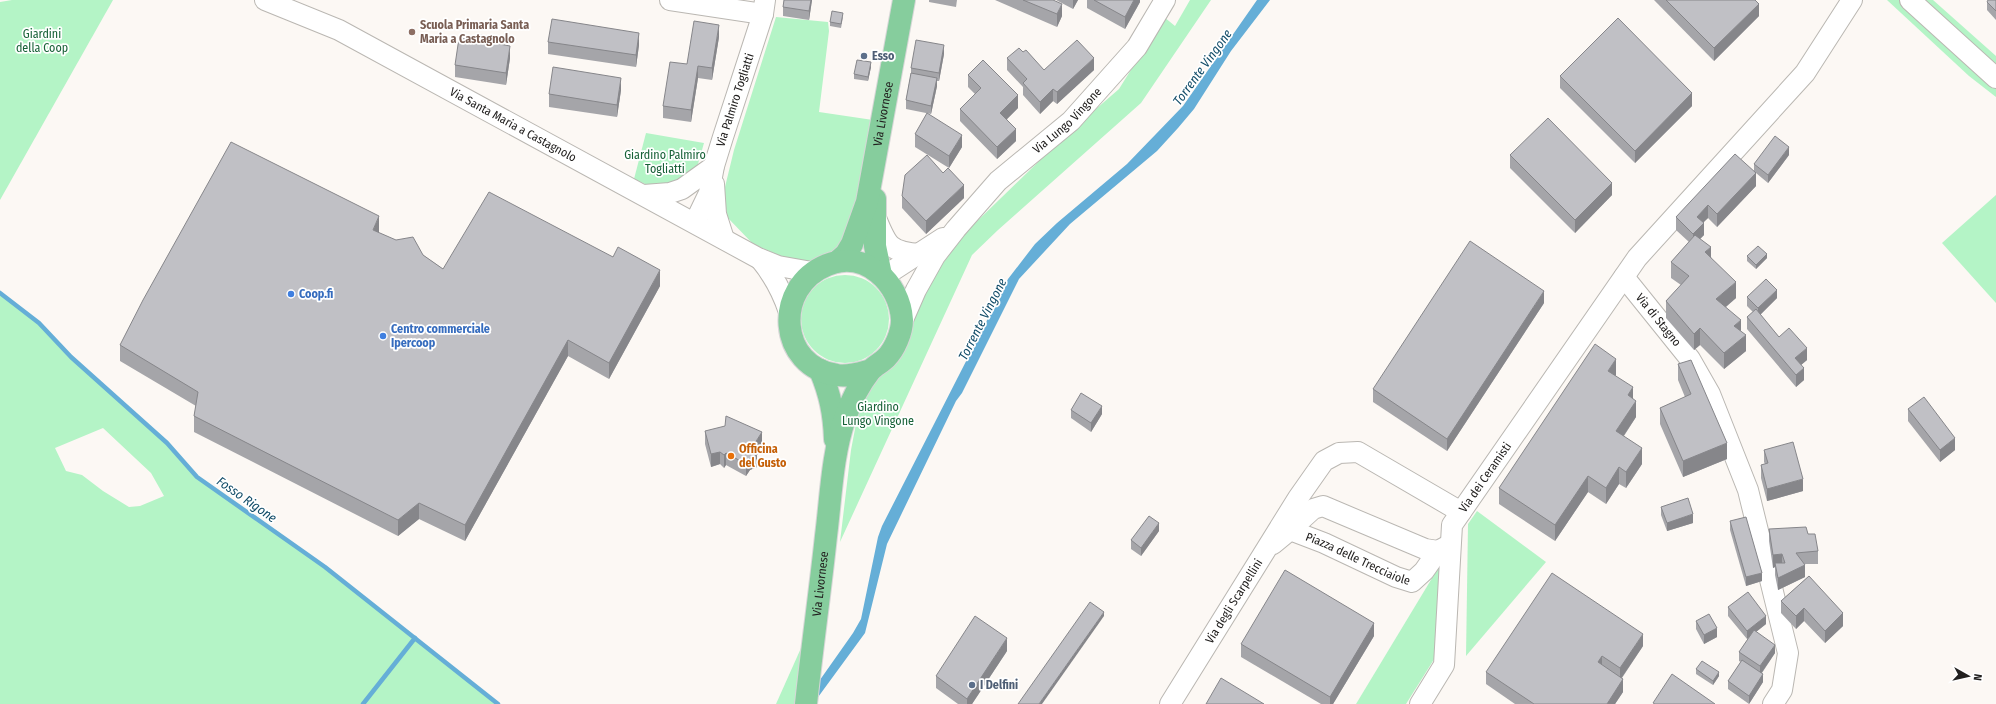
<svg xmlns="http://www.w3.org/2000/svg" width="1996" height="704" font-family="'Fira Sans Condensed',sans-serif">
	<rect width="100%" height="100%" fill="#fcf8f4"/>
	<g fill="#b4f4c6" fill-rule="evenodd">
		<path d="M12 0H113L0 200V2Z"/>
		<path d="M1190 0H1211L1141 103 998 230 972 255 840 542 851 450 859 408 931 279 968 230 1066 135 1119 89 1164 17 1175 26Z"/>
		<path d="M1887 0H1933L1996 56V97L1969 76Z"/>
		<path d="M776 17 828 22 829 31 819 112 873 120 855 217 836 252 806 263 794 262 753 244 727 217 724 191 734 150Z"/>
		<path d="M646 133 704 143 696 171 685 181 652 187 634 179Z"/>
		<path d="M1996 195V303L1942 243Z"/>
		<circle cx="845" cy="319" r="44"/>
		<path d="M0 293 39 323 71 357 167 443 197 477 325 567 497 704H0ZM103 428 151 473 164 496 140 506 129 507 103 491 82 475 66 471 55 448Z"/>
		<path d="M1477 511 1546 562 1466 656 1468 524Z"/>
		<path d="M1449 550 1443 645 1406 704H1356Z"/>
		<path d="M818 610 806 704H776Z"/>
	</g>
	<path fill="#65aed7" d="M1257 0H1270L1231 51 1194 109 1178 128 1157 151 1070 224 1019 279 962 393 956 401 887 544 865 633 813 704H803L853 633 861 619 878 537 882 526 1008 279 1035 244 1057 223 1127 164 1183 106Z"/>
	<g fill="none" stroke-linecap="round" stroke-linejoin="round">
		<g stroke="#65aed7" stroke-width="4.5">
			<path d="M0 293 39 323 71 357 167 443 197 477 325 567 498 704"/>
			<path d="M363 704 415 638"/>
		</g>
		<defs>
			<g id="minor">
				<path id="s1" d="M265 0 339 30 758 258 778 266 812 272"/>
				<path d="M670 0 763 14"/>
				<path d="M1910 0 1996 78"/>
				<path d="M714 184 716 214 724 239"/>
				<path d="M644 195 670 193 682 189 714 166"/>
				<path d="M876 218C887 245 889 252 920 254"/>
				<path id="s2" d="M695 222 709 193 714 166 723 137 763 14 765 0"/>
				<path d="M760 259C774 276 782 291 789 312"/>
				<path d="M881 275 892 271 943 238"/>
				<path id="s3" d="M1624 277 1690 359 1710 394 1748 490 1788 653 1782 690 1773 704"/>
				<path id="s4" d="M902 322 916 290 935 256 956 229 998 181 1071 121 1137 47 1165 0"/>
				<path d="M1290 530 1313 509 1323 506 1425 549 1438 551 1449 545"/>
				<path id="s5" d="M1273 544 1290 530 1324 543 1396 577 1412 582 1424 571 1438 551"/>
				<path id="s6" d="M1170 704 1298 498 1324 461 1339 453 1358 452 1461 512"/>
				<path id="s7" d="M1420 704 1444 665 1452 525 1637 258 1805 73 1852 0"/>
			</g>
			<g id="major">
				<path d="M875 199V246L881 275"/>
				<path id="s8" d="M837 262 846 254 852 244 867 202 904 0"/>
				<path d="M820 370C830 394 834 413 835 439"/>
				<path id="s9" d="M806 704C812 648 820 592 826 536 831 497 832 455 845 418 851 401 859 385 870 371 874 366 881 363 886 358 895 349 902 332 902 320 900 283 865 249 827 265 773 287 778 367 837 375 849 377 860 373 871 370"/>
			</g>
		</defs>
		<use href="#minor" stroke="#bab7b2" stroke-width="22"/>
		<use href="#major" stroke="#d7d7d7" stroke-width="24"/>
		<use href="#minor" stroke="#fff" stroke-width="20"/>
		<use href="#major" stroke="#86cd9d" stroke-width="22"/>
	</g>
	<g fill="#a5a5a9">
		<path d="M784 0H812L809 20 783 16V7Z"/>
		<path d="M929 0H957L956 7 929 2Z"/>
		<path d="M995 0H1053L1062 16 1057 27Z"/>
		<path d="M1056 0H1078L1073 9Z"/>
		<path d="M1087 0H1140V2L1125 29 1087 8Z"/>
		<path d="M1654 0H1755L1759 16 1714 61Z"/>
		<path d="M1996 0V20L1987 10V2Z"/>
		<path d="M843 17 841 28 830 26V22Z"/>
		<path d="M719 37 712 80 698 78 691 122 663 118V106L687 64Z"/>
		<path d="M548 42 639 45 636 67 548 54Z"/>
		<path d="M495 43 510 58 506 85 455 77V65Z"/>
		<path d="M1023 52 1044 70H1094L1057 104 1053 101 1040 114 1023 95V87L1007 70V58Z"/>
		<path d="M944 54 939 81H937V86L931 114 906 109V100L911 73V68Z"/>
		<path d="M871 67 868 81 854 79V74Z"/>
		<path d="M968 75 1018 108 1007 119 1016 141 997 159 960 121V109L975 94 968 87Z"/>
		<path d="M1560 76 1692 106 1635 163 1560 88Z"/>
		<path d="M621 90 617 117 549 107V94Z"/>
		<path d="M915 134 962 147 949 168 915 147Z"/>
		<path d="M1510 155 1612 195 1575 233 1510 168Z"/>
		<path d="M1789 155 1768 183 1756 173V186L1717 227 1708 218 1703 222 1704 235 1700 239 1736 298 1726 307 1741 331 1746 351 1724 369 1700 345 1694 350 1666 318V301L1681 285 1671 278V262L1689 242 1676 230V217L1754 172V164Z"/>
		<path d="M902 196 964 198 926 234 902 208Z"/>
		<path d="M379 233 423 255 443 269 660 286 609 379 568 356 465 541 419 519 398 536 194 432V416L196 406 120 361V345Z"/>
		<path d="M1747 256 1767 258 1756 269 1747 261Z"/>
		<path d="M1747 297 1777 298 1760 315 1779 337 1807 360 1801 365 1804 380 1796 387 1747 329V317L1753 312 1747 306Z"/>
		<path d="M1544 303 1447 451 1373 402V389Z"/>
		<path d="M1678 364 1727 459 1683 477 1660 424V408L1685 397 1678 380Z"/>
		<path d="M1616 375V376L1633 398 1636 417 1624 436 1642 464 1626 488 1619 484 1606 504 1588 492 1555 541 1499 504V488Z"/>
		<path d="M1908 409 1955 450 1940 462 1908 421Z"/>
		<path d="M1071 410 1102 414 1091 432 1071 418Z"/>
		<path d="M705 431 762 445 757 453V467L750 470 746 476 726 465 724 468 720 464 711 467 705 444Z"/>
		<path d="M1764 450 1803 491 1767 501 1761 478V465L1765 464 1764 462Z"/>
		<path d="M1661 507 1693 523 1667 531 1661 515Z"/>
		<path d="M1730 521 1762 581 1746 586 1730 530Z"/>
		<path d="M1769 529 1808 534 1818 551V564H1805V577L1778 590 1775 575V567L1773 568 1769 541Z"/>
		<path d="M1159 531 1141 556 1131 549V540Z"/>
		<path d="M1809 576 1843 626 1825 643 1804 621 1796 629 1781 613V601Z"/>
		<path d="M1728 607 1766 624 1756 632 1775 653 1762 673 1763 682 1749 704 1728 689V681L1741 662 1739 661V652L1750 637 1747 639 1728 616Z"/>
		<path d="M1696 621 1717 637 1704 644 1696 629Z"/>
		<path d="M1374 636 1333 704H1321L1241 657V644Z"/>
		<path d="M1643 646 1622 678 1623 692 1615 704H1515L1486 684V672Z"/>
		<path d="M1007 651 972 704H958L936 688V676Z"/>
		<path d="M1696 669 1719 676 1713 685 1696 674Z"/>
	</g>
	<g fill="#86868a">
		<path d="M811 0H812L809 20V11Z"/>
		<path d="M1073 0H1078L1073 9Z"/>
		<path d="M1134 0H1140V2L1125 29V17Z"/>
		<path d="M1062 4V16L1057 27V14Z"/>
		<path d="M1759 4V16L1714 61V48Z"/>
		<path d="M719 25V37L712 80V68Z"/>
		<path d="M639 33V45L636 67V55Z"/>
		<path d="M944 45V54L939 81V73Z"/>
		<path d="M510 46V58L506 85V73Z"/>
		<path d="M1094 58V70L1057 104V92Z"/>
		<path d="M871 62V67L868 81V77Z"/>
		<path d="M698 66V78L691 122V110Z"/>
		<path d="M621 78V90L617 117V105Z"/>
		<path d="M937 78V86L931 114V106Z"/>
		<path d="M1053 89V101L1040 114V102Z"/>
		<path d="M1692 93V106L1635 163V151Z"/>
		<path d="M1018 95V108L1000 126V113Z"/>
		<path d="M1016 129V141L997 159V147Z"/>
		<path d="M962 135V147L949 168V156Z"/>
		<path d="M1789 147V155L1768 183V175Z"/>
		<path d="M1756 173V186L1717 227V214Z"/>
		<path d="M1612 183V195L1575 233V220Z"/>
		<path d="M964 185V198L926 234V221Z"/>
		<path d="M1708 205V218L1697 229V217Z"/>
		<path d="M379 216V233L373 230Z"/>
		<path d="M1704 223V235L1693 246V234Z"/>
		<path d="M1711 247V263L1705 252Z"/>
		<path d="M1767 254V258L1756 269V265Z"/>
		<path d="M660 270V286L609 379V363Z"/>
		<path d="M1736 282V298L1716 315V299Z"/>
		<path d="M1777 290V298L1758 317V308Z"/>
		<path d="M1544 291V303L1447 451V439Z"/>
		<path d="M1741 320V336L1734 326Z"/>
		<path d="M1700 328V345L1694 350V334Z"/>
		<path d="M1746 335V351L1724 369V353Z"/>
		<path d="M568 340V356L465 541V525Z"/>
		<path d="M1807 348V360L1795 370V358Z"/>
		<path d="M1616 359V375L1608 387V371Z"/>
		<path d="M1804 368V380L1796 387V375Z"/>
		<path d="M1633 387V404L1628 395Z"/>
		<path d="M1636 401V417L1616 447V431Z"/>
		<path d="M1102 406V414L1091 432V423Z"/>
		<path d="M762 432V445L755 456V443Z"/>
		<path d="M1955 438V450L1940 462V450Z"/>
		<path d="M1727 443V459L1683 477V461Z"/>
		<path d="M1642 448V464L1626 488V472Z"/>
		<path d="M720 452V464L711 467V454Z"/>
		<path d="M726 453V465L724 468V455Z"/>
		<path d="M757 455V467L750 470 746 476V464L750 458Z"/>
		<path d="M1619 467V484L1606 504V488Z"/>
		<path d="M1588 476V492L1555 541V525Z"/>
		<path d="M1803 479V491L1767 501V489Z"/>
		<path d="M419 503V519L398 536V520Z"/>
		<path d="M1693 514V523L1667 531V523Z"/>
		<path d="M1159 523V531L1141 556V548Z"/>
		<path d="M1782 554V566L1775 563V567L1773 568V555Z"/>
		<path d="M1805 565V577L1778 590V578Z"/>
		<path d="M1762 573V581L1746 586V577Z"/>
		<path d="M1804 608V621L1796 629V616Z"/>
		<path d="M1104 612V616L1042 704H1039Z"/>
		<path d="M1843 613V626L1825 643V631Z"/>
		<path d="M1766 616V624L1747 639V631Z"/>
		<path d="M1374 623V636L1333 704H1330V697Z"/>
		<path d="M1717 628V637L1704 644V635Z"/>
		<path d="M1643 634V646L1620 680V668Z"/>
		<path d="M1007 638V651L972 704H967V699Z"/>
		<path d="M1775 645V653L1760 675V666Z"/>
		<path d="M1602 656V668L1598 662Z"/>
		<path d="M1719 672V676L1713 685V681Z"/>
		<path d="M1763 674V682L1749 704V696Z"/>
		<path d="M1623 679V692L1615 704H1607Z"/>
	</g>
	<g fill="#c0c0c5" stroke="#86868a">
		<path d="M784 0H811L809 11 783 7Z"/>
		<path d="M1023 0H1053L1062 4 1057 14Z"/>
		<path d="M1094 0H1134L1125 17Z"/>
		<path d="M1666 0H1755L1759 4 1714 48Z"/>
		<path d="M1988 0H1996V11L1987 2Z"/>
		<path d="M832 11 843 13 841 24 830 22Z"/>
		<path d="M1618 18 1692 93 1635 151 1560 76Z"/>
		<path d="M552 19 639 33 636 55 548 42Z"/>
		<path d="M694 21 719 25 712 68 698 66 691 110 663 106 670 62 687 64Z"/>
		<path d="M479 35 495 37 494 43 510 46 506 73 455 65 459 38 478 41Z"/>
		<path d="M916 40 944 45 939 73 911 68Z"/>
		<path d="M1077 40 1094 58 1057 92 1053 89 1040 102 1023 83 1027 79 1007 58 1019 48 1023 52 1026 50 1044 70Z"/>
		<path d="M857 60 871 62 868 77 854 74Z"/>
		<path d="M983 60 1018 95 1000 113 1016 129 997 147 960 109 981 88 968 75Z"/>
		<path d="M553 67 621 78 617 105 549 94Z"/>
		<path d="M911 73 937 78 931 106 906 100Z"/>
		<path d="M927 113 962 135 949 156 915 134Z"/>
		<path d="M1548 118 1612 183 1575 220 1510 155Z"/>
		<path d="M1775 136 1789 147 1768 175 1754 164Z"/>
		<path d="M231 142 379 216 373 230 396 240 413 237 423 255 443 269 489 192 613 257 618 247 660 270 609 363 568 340 465 525 419 503 398 520 194 416 198 392 120 345 143 300Z"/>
		<path d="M1735 154 1756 173 1717 214 1708 205 1697 217 1704 223 1693 234 1676 217Z"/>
		<path d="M927 155 943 173 948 168 964 185 926 221 902 196 905 175Z"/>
		<path d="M1695 235 1711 247 1705 252 1736 282 1716 299 1741 320 1734 326 1746 335 1724 353 1700 328 1694 334 1666 301 1689 276 1671 262Z"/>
		<path d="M1470 241 1544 291 1447 439 1373 389Z"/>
		<path d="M1758 246 1767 254 1756 265 1747 256Z"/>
		<path d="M1766 279 1777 290 1758 308 1747 297Z"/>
		<path d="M1756 309 1779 337 1789 328 1807 348 1795 358 1804 368 1796 375 1747 317Z"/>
		<path d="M1595 344 1616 359 1608 371 1633 387 1628 395 1636 401 1616 431 1642 448 1626 472 1619 467 1606 488 1588 476 1555 525 1499 488Z"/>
		<path d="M1691 360 1727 443 1683 461 1660 408 1691 394 1678 364Z"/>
		<path d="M1081 393 1102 406 1091 423 1071 410Z"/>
		<path d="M1924 397 1955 438 1940 450 1908 409Z"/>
		<path d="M726 416 762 432 755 443 757 455 750 458 746 464 726 453 724 455 720 452 711 454 705 431 725 426Z"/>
		<path d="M1793 442 1803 479 1767 489 1761 465 1768 463 1764 450Z"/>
		<path d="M1688 498 1693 514 1667 523 1661 507Z"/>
		<path d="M1149 516 1159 523 1141 548 1131 540Z"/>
		<path d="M1746 517 1762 573 1746 577 1730 521Z"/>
		<path d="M1806 527 1808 534H1815L1818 551 1796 553 1805 565 1778 578 1775 563H1785L1782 554 1773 555 1769 529Z"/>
		<path d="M1285 570 1374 623 1330 697 1241 644Z"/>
		<path d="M1552 573 1643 634 1620 668 1602 656 1598 662 1623 679 1607 704H1534L1486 672Z"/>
		<path d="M1809 576 1843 613 1825 631 1804 608 1796 616 1781 601Z"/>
		<path d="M1748 592 1766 616 1747 631 1728 607Z"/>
		<path d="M1090 602 1104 612 1039 704H1018Z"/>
		<path d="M1709 614 1717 628 1704 635 1696 621Z"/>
		<path d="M975 616 1007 638 967 699 936 676Z"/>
		<path d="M1754 630 1775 645 1760 666 1739 652Z"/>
		<path d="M1742 660 1763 674 1749 696 1728 681Z"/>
		<path d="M1702 661 1719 672 1713 681 1696 669Z"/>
		<path d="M1672 674 1715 704H1655L1653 703Z"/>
		<path d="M1221 678 1264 704H1206Z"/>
	</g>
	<circle fill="#8d6e63" stroke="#fff" stroke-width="1.5" cx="412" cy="32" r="4"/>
	<g fill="#5c6f8a" stroke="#fff" stroke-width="1.5">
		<circle cx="864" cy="56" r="4"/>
		<circle cx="972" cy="685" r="4"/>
	</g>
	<g fill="#3f7fe0" stroke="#fff" stroke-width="1.5">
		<circle cx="291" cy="294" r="4"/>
		<circle cx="383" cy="336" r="4"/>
	</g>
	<circle fill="#e8710a" stroke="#fff" stroke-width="1.5" cx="731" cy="456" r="4"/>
	<g text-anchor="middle" stroke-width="3.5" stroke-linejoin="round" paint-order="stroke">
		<g font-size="12" font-weight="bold" fill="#785e54" stroke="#fff" text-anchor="start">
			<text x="420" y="29">Scuola Primaria Santa<tspan x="420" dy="14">Maria a Castagnolo</tspan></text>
		</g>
		<g font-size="12" fill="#176137" stroke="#fff">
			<text x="42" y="38">Giardini<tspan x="42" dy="14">della Coop</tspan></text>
			<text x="665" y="159">Giardino Palmiro<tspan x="665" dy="14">Togliatti</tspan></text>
			<text x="878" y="411">Giardino<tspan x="878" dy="14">Lungo Vingone</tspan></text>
		</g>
		<g font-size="12" font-weight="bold" fill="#4e5e75" stroke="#fff" text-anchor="start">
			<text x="872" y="60">Esso</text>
			<text x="980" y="689">I Delfini</text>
		</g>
		<g font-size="12" fill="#22201f" stroke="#fff">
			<text dy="4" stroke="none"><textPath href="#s2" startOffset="129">Via Palmiro Togliatti</textPath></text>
			<text dy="4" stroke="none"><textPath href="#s8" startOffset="158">Via Livornese</textPath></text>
			<text dy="4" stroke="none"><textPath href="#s4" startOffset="264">Via Lungo Vingone</textPath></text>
			<text dy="4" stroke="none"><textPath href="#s1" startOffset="278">Via Santa Maria a Castagnolo</textPath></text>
			<text dy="4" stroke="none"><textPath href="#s3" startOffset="55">Via di Stagno</textPath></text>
			<text dy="4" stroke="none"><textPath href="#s7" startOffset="244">Via dei Ceramisti</textPath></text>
			<text dy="4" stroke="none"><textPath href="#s5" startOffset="96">Piazza delle Trecciaiole</textPath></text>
			<text dy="4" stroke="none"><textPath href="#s9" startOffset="121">Via Livornese</textPath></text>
			<text dy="4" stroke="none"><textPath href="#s6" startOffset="121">Via degli Scarpellini</textPath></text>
		</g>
		<g font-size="12" font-weight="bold" fill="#366cbe" stroke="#fff" text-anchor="start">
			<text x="299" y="298">Coop.fi</text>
			<text x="391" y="333">Centro commerciale<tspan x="391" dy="14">Ipercoop</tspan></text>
		</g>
		<g font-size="12" font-weight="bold" fill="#c56008" stroke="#fff" text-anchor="start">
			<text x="739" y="453">Officina<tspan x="739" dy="14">del Gusto</tspan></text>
		</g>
		<g font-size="13" font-style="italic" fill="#114c68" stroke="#fff">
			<text transform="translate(1202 67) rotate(-54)" y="5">Torrente Vingone</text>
			<text transform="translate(982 319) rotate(-63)" y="5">Torrente Vingone</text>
			<text transform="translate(247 499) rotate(35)" y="5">Fosso Rigone</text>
		</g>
	</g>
	<g transform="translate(1968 676) rotate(98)" stroke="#ffffff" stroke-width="3" paint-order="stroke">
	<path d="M0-3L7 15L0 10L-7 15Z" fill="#22201f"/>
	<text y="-6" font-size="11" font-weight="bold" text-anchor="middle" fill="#22201f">N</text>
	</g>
</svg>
